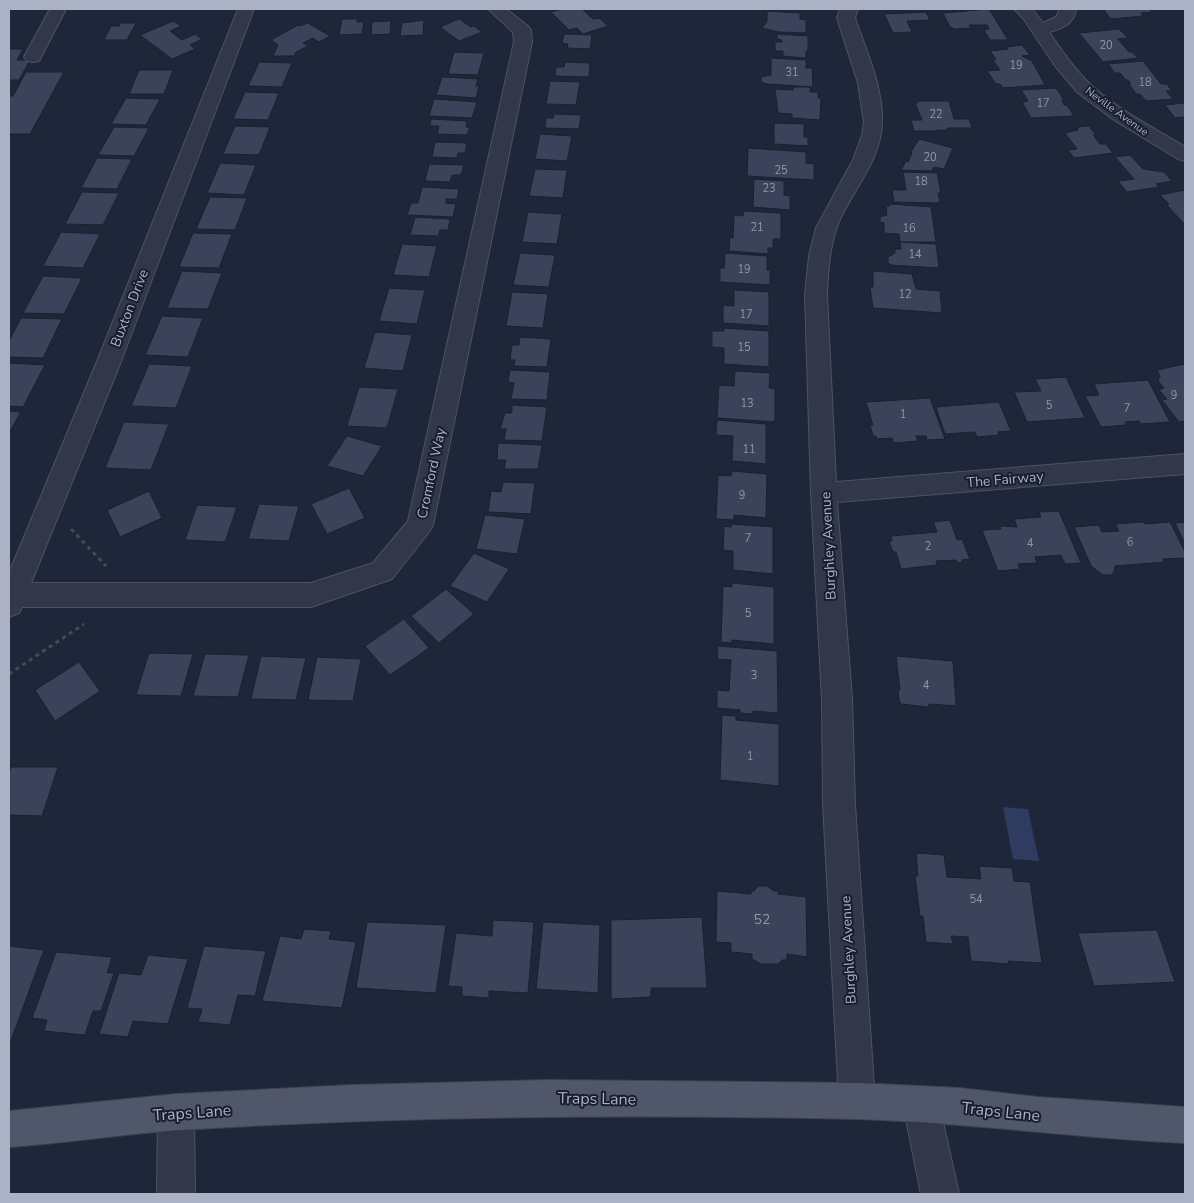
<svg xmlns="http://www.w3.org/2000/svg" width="1194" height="1203" font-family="'Nunito Sans',sans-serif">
	<rect width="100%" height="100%" fill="#1e2639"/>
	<path fill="#2f3c60" d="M1003 807 1028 809 1039 861 1013 859Z"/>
	<g fill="#3a4359" stroke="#1a2030">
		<path d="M563 9H582L593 19 599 18 608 26 583 34 577 28 569 30 551 12Z"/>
		<path d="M989 9 1008 40H990L984 30 989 29 987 25H969L971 28 955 29 950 27 943 13Z"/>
		<path d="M1103 9H1149L1152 12 1141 13 1143 16 1111 19Z"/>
		<path d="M767 11 800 13V19L806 20V33L778 32 762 28 767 22Z"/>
		<path d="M926 12 930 20 907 21 912 32 893 33 884 14Z"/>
		<path d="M342 19H357V22H364L362 34 339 35Z"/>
		<path d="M459 19 471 27 474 26 482 32 459 41 440 27Z"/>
		<path d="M424 20 423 35 400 36 402 23Z"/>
		<path d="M173 21 181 26 170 31 182 40 195 34 202 39 190 45 195 49 172 59 140 35Z"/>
		<path d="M391 21 390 34 371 35 372 22Z"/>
		<path d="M121 23H136L127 40H104L111 26H119Z"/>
		<path d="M308 23 330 36 319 42 313 38 303 43 308 46 296 52 294 56H273L278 45 271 40 298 25 300 26Z"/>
		<path d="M1119 29 1128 38 1118 39 1129 52H1132L1138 58 1103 62 1079 33Z"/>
		<path d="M564 34 592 35 590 49 567 48 568 44 562 43Z"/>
		<path d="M777 34 808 36V51H806V58L783 56V51H775V42H782V40L777 39Z"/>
		<path d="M1022 45 1030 55 1022 56 1032 61 1045 85 1003 88 1000 84H996L987 71 1000 70 993 60 996 59 990 51 1008 49 1006 47Z"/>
		<path d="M9 49H23L17 60H30L19 80H9Z"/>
		<path d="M454 52 484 53 478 75 448 74Z"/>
		<path d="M771 58 806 60V68H812L813 87 767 84 761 82V77L771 75Z"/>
		<path d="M1143 61 1161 84H1167L1172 91H1166L1173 99 1146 101 1140 94H1136L1129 84H1131L1128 80H1126L1120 73H1115L1108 64Z"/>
		<path d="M259 62 292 63 282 87 248 86Z"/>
		<path d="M565 62 590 63 589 77 555 76 556 67H564Z"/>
		<path d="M139 70H173L164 94H129Z"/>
		<path d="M26 72H64L30 134H9V96H13Z"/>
		<path d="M442 77 478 79 476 86H479L476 98 436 95Z"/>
		<path d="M550 81 580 82 576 105 546 104Z"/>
		<path d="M793 87H810V92H818V98H821L820 120 792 118V114L778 113 775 89 793 90Z"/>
		<path d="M1056 88 1064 100H1062L1064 105H1067L1074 116 1031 118 1022 102 1028 101 1021 90Z"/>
		<path d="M245 92 279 93 268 120 233 119Z"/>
		<path d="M126 98 160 99 146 125 111 124Z"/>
		<path d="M434 99 477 102 472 118 429 116Z"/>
		<path d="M917 101H949L954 119H969L972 128H947L948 130H937L938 131H914L911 120H922L915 103H918Z"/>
		<path d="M1185 103V117L1175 118 1165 105Z"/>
		<path d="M554 114 581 115 579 129 545 128 546 118H553Z"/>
		<path d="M431 119 467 121 466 127H470L467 135 437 134 439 126H430Z"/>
		<path d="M774 123 804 124V137H808V146L774 144Z"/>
		<path d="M235 126 270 127 259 155 223 154Z"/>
		<path d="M1089 126 1096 135H1093L1100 144H1106L1113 153 1074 158 1068 150 1077 149 1065 133 1078 130 1077 127Z"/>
		<path d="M114 127 149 128 134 156 98 155Z"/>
		<path d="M540 134 572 136 567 161 535 159Z"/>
		<path d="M919 139 953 148 944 169 934 167 932 171 901 170 906 161 908 162 912 153 911 152Z"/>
		<path d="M435 142 467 143 465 153H458L457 158 432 157Z"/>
		<path d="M748 148 806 152V163L814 164V180L747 176Z"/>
		<path d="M1130 155 1143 169 1164 172 1172 181 1156 184 1159 187 1127 192 1118 181 1134 179 1115 157Z"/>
		<path d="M97 158 132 159 117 189 81 188Z"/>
		<path d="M220 163 256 165 244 195 207 193Z"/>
		<path d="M429 164 464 165 461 175H452L450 182 425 181Z"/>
		<path d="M535 169 567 170 563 198 529 196Z"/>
		<path d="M903 172 937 173 941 193H938L940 203 894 202 892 190H906Z"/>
		<path d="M754 179 784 181V195L790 196V210L753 207Z"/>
		<path d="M422 187 459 189 457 199H446V203L456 204 453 217 407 215 411 203H418Z"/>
		<path d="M1185 190V225L1167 205 1169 204 1160 195Z"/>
		<path d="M82 192 119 193 103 225 65 224Z"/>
		<path d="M210 197 247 198 235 230 196 229Z"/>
		<path d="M890 204 931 207 936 242H900L899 234 884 233V223L880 222V217L887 215 886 206H890Z"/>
		<path d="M744 211 781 213V239H773V248H768V254L729 251 730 237 733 238 734 215 743 216Z"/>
		<path d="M528 212 562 214 557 244 522 242Z"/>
		<path d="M415 217 450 219 448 230H440L438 236 410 235Z"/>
		<path d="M61 232 100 234 83 268 43 266Z"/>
		<path d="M193 233 232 234 219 268 179 267Z"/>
		<path d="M900 242 936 244 939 268 891 265 888 263V257L895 253V249H901Z"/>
		<path d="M402 244 437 246 429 277 393 275Z"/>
		<path d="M520 253 555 255 549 287 513 285Z"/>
		<path d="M725 253 767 256V270H770V285L720 282V268H724Z"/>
		<path d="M182 271 222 273 208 309 167 308Z"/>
		<path d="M873 271 912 274 916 289 940 291 942 313 873 308 870 287H873Z"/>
		<path d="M43 276 82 278 64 314 23 313Z"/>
		<path d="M389 288 425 290 417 324 379 321Z"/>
		<path d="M734 290 769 292V326L723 323V305L734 306Z"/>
		<path d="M512 292 548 294 543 328 506 326Z"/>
		<path d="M162 316 203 318 188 357 145 355Z"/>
		<path d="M21 318 62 319 43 358 9 357V341Z"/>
		<path d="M724 328 769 331V367L724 364V348L712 347V331H724Z"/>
		<path d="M375 332 412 335 403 371 364 368Z"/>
		<path d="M520 337 551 339 547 367 514 366 515 360H510L512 345H519Z"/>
		<path d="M9 363 45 365 23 407 9 406Z"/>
		<path d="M149 364 192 366 176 408 131 406Z"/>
		<path d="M1185 364V421L1179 422 1162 400 1167 399 1159 390 1164 388 1158 381 1160 376 1157 370Z"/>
		<path d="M510 370 550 372 547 400 511 399 514 383 508 382Z"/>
		<path d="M735 371 770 373 769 388 775 389V422L717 418 719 385 734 386Z"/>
		<path d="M1066 377 1085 418 1027 422 1014 392 1041 391 1035 379Z"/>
		<path d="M1148 380 1170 422 1141 424 1139 421 1125 422 1127 425 1101 427 1085 396 1099 395 1094 384Z"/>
		<path d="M359 387 398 389 387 428 347 426Z"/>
		<path d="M930 398 945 439 927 440 926 436H916L918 441 894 443 892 438 877 439 876 436H873L870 425H873L866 402Z"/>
		<path d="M999 402 1011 431 998 432 999 435 977 437 975 432 945 434 936 407Z"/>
		<path d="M512 405 547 407 542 441 504 440 506 429H500L505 413H512Z"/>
		<path d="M9 411 21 412 9 433Z"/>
		<path d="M717 420 766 424V464L732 461 733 436 716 435Z"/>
		<path d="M124 422 169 424 151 470 105 468Z"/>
		<path d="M347 436 382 446 363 476 327 466Z"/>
		<path d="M498 443 542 445 538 469H504L506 460H497Z"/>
		<path d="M732 471 767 474 766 518 734 515V520L716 519 718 475 731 476Z"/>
		<path d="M503 482 535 483 531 514 488 512 491 491 501 492Z"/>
		<path d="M349 488 365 518 327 534 311 504Z"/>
		<path d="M149 491 162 518 120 537 107 510Z"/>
		<path d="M259 504 299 506 289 541 248 539Z"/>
		<path d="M197 505 237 507 225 542 185 540Z"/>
		<path d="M1059 511 1081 563 1065 564 1061 555 1035 557 1037 563 1018 564 1020 569 998 571 982 530 1001 529 1000 526 1017 527 1014 519 1041 517 1039 512Z"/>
		<path d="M485 515 525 519 517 554 476 549Z"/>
		<path d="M950 520 957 540 962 539 970 559 962 560 963 562 957 563 956 560 936 561 937 565 901 569 896 552H893L889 541H892L891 536 937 532 933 522Z"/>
		<path d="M1144 522 1145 524 1170 522 1185 552V558L1163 559 1164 562 1115 566 1114 572 1111 575H1103L1091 566 1074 527 1099 525 1102 532 1119 531 1115 524Z"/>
		<path d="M1185 522V544L1175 523Z"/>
		<path d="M731 524 773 527V574L733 570V551L723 550 724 526 731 527Z"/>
		<path d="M474 553 509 569 487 602 450 586Z"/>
		<path d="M732 583 774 587V644L732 640V643L721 642 723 586 732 587Z"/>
		<path d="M446 589 474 614 439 643 411 616Z"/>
		<path d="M404 619 429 648 390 675 365 646Z"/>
		<path d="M718 646 777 651 778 713 753 711V714L740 713V710L717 708V690L729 691 731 660 717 659Z"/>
		<path d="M149 653 193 654 181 696 136 695Z"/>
		<path d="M205 654 249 655 238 697 193 696Z"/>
		<path d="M261 656 306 658 296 700 251 699Z"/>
		<path d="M896 656 953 661 956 706 929 704V707L901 704 899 700 898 690H900Z"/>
		<path d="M317 657 361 659 353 701 308 700Z"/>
		<path d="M79 662 100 691 55 721 35 690Z"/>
		<path d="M722 715 736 716V720L779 724V786L720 780Z"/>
		<path d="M11 767H58L42 816 9 815V773Z"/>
		<path d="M916 853 944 855 947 877 981 879 979 866 1012 868 1014 881 1030 882 1042 963 1008 961 1009 964 971 961 968 937 951 936 953 944 926 942 923 916H920L915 876H918Z"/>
		<path d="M758 886H767L774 891H778V894L806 897 807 957 787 954V960H782L778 964H761L752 959V954L731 952V943L716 942 717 891 751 894V891H754Z"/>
		<path d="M702 917 707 988H651V997L611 999V920Z"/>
		<path d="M493 920 534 922 528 993 489 991V998L462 996V987L448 986 456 933 492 936Z"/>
		<path d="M367 922 446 925 436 993 356 988Z"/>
		<path d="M543 922 600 925 598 993 536 989Z"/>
		<path d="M304 929 331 931 329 939 356 942 342 1008 262 1001 280 936 301 939Z"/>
		<path d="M1157 930 1175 982 1094 986 1078 933Z"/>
		<path d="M9 946 44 950 9 1046Z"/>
		<path d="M204 946 266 951 255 996 238 995 230 1025 198 1022 202 1009 187 1008Z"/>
		<path d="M56 952 112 957 107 973H114L101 1011H93L85 1035 44 1031 47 1020 32 1018Z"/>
		<path d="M148 955 188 959 168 1024 133 1021 128 1037 99 1034 119 973 141 975Z"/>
	</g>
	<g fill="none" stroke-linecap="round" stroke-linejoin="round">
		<defs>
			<g id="minor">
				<path d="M50 9H66L39 61 33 62 27 61 24 57Z"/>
				<path d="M238 9H254L120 364 31 583H311L373 563 408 521 514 42 513 32 488 9H506L528 26 531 30 532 42 433 525 429 532 392 579 311 607H22L19 613 9 617V573L96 364Z"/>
				<path d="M840 9H858L855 18C866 51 883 86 882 121 882 158 855 187 840 219 830 242 828 269 827 294L836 482 1185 454V474L837 502 852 699 855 804 875 1101 870 1114 857 1119 844 1114 839 1101 823 804 822 699 811 493 805 294 809 256 816 228 853 160 862 135 864 122 858 83 837 18Z"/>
				<path d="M1014 9H1032L1043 23 1056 17 1060 9H1076C1074 24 1062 29 1049 32 1062 51 1075 70 1092 86 1120 111 1154 128 1185 147V161L1178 159 1114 120 1078 93 1056 67 1023 18Z"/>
				<path d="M921 1086 934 1091 939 1104 959 1194H921L903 1104 908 1091Z"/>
				<path d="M176 1094 189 1099 194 1112 195 1194H157L158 1112 163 1099Z"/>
			</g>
			<path id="major" d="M548 1080 857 1083 960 1088 1038 1097 1185 1107V1143C1075 1138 965 1122 855 1119 629 1114 404 1116 180 1130 123 1134 66 1143 9 1147V1111L176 1094 352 1085Z"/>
		</defs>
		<use href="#minor" stroke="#4c5364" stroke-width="2"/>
		<use href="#major" stroke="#3b4253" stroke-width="2"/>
		<g stroke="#3b4f54" stroke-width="3" stroke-dasharray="4 4" stroke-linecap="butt">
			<path d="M71 529 106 566"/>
			<path d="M9 674 84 624"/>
		</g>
		<use href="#minor" fill="#323849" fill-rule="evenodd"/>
		<use href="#major" fill="#50576a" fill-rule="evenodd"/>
	</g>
	<g text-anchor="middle" stroke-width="4" stroke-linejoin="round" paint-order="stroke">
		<g font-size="11" fill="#9096ab">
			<text x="1106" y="49">20</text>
			<text x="1016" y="69">19</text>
			<text x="792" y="76">31</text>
			<text x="1145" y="86">18</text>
			<text x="1043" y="107">17</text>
			<text x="936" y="118">22</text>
			<text x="930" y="161">20</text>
			<text x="781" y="174">25</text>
			<text x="921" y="185">18</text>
			<text x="769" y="192">23</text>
			<text x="757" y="231">21</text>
			<text x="909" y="232">16</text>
			<text x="915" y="258">14</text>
			<text x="744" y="273">19</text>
			<text x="905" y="298">12</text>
			<text x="746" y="318">17</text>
			<text x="744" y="351">15</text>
			<text x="1174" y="399">9</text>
			<text x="747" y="407">13</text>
			<text x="1049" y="409">5</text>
			<text x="1127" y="412">7</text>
			<text x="903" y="418">1</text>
			<text x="749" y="453">11</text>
			<text x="742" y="499">9</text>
			<text x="748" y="542">7</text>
			<text x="1130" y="546">6</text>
			<text x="1030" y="547">4</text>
			<text x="928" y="550">2</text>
			<text x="748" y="617">5</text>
			<text x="754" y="679">3</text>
			<text x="926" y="689">4</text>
			<text x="750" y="760">1</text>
			<text x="976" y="903">54</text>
		</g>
		<g font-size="11" fill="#acb2c6" stroke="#181e2e">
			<text transform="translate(1117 111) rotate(36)" y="4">Neville Avenue</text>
		</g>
		<g font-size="14" fill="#acb2c6" stroke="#181e2e">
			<text transform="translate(129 308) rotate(-69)" y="5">Buxton Drive</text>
			<text transform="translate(431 473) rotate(-78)" y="5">Cromford Way</text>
			<text transform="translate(1005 479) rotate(-5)" y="5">The Fairway</text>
			<text transform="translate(828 546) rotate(-93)" y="5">Burghley Avenue</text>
			<text transform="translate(848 950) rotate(-93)" y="5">Burghley Avenue</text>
		</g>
		<g font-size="14" fill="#9096ab">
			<text x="762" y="924">52</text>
		</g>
		<g font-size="16" fill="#acb2c6" stroke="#181e2e">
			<text transform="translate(597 1098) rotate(1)" y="6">Traps Lane</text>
			<text transform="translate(1001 1111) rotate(6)" y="6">Traps Lane</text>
			<text transform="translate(192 1112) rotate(-4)" y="6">Traps Lane</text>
		</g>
	</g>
	<rect width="1194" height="1203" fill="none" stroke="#acb2c6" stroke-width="20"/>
</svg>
